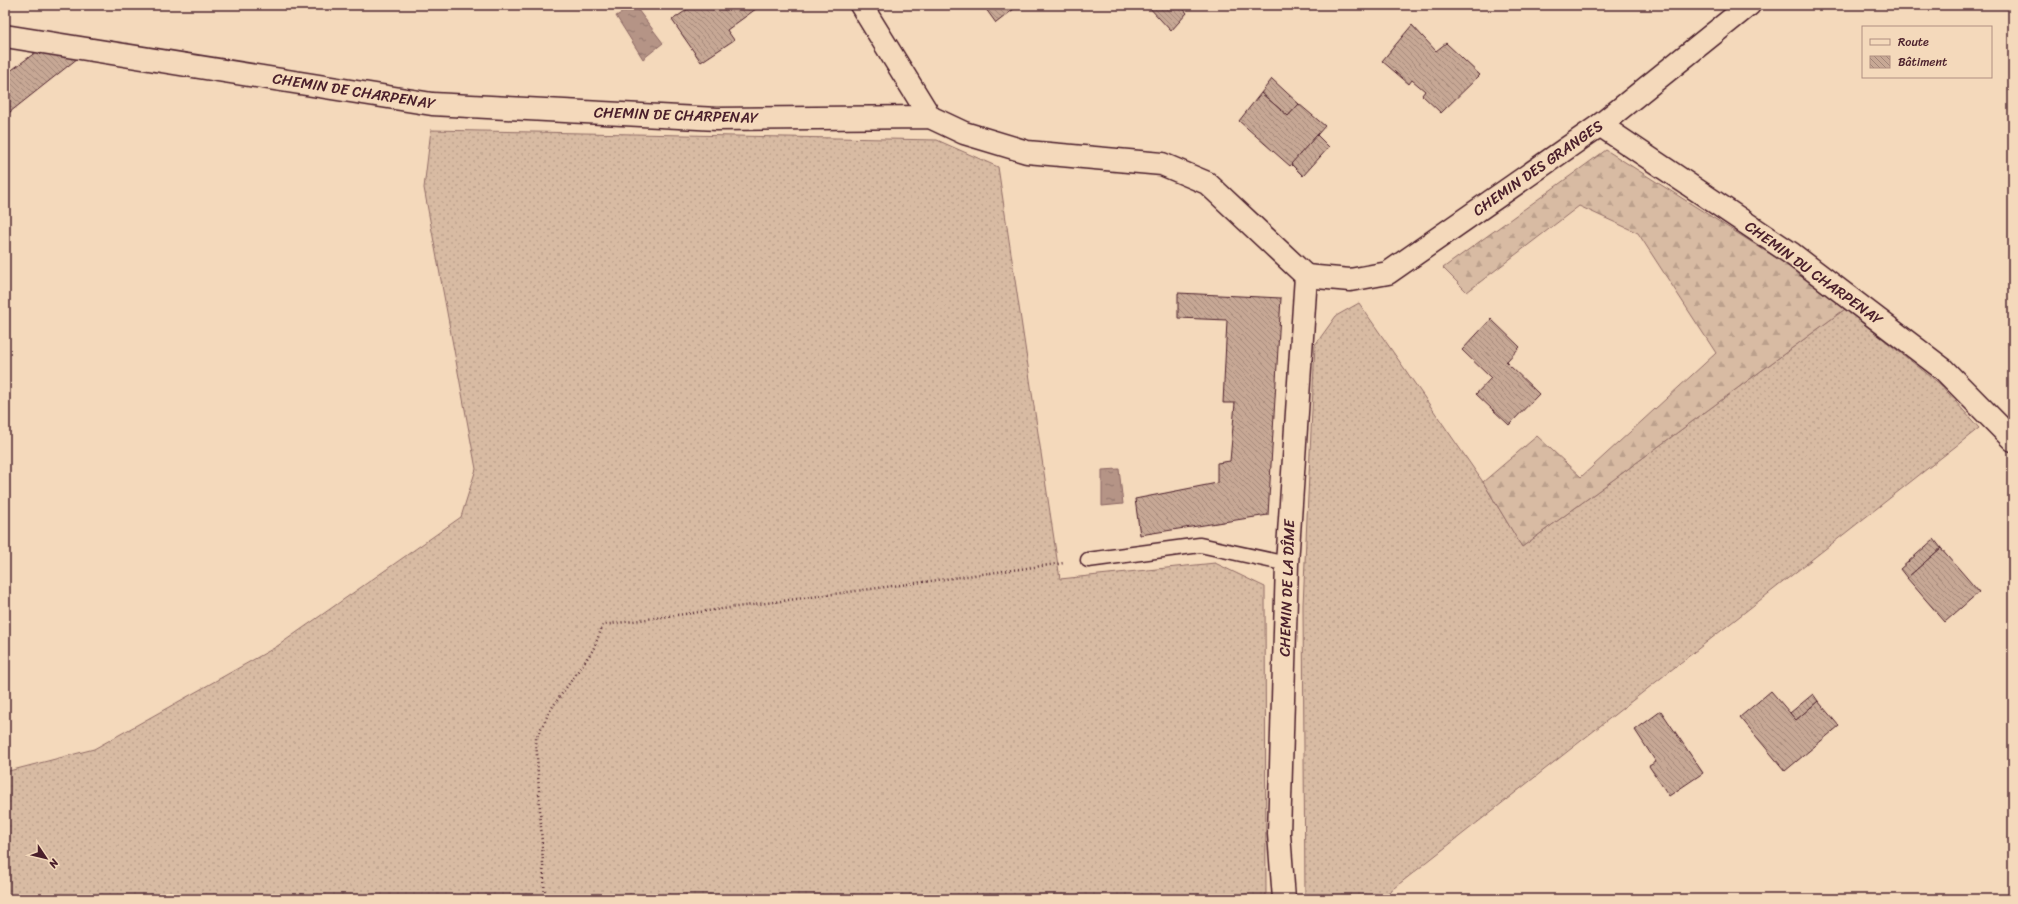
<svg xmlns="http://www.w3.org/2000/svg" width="2018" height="904" font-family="Sriracha,sans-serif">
	<defs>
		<pattern id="grass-dots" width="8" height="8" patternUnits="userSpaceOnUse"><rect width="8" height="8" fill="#d8bba3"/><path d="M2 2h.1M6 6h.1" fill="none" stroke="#bba08c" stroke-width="1.8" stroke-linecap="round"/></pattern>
		<pattern id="forest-firs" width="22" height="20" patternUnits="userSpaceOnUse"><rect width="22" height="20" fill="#d8bba3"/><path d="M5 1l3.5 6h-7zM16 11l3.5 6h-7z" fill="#bba08c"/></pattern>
		<pattern id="water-ripples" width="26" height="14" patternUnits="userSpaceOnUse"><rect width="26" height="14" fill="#b59486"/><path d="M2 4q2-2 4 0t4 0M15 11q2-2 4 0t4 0" fill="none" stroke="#95786e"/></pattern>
		<pattern id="building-back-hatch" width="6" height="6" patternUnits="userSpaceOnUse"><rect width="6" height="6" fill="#c7a895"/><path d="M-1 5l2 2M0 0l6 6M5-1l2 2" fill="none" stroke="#a4887a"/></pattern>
	</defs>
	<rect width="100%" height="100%" fill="#f4d9bb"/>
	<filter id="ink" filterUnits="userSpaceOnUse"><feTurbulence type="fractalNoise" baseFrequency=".025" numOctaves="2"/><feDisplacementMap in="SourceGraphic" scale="8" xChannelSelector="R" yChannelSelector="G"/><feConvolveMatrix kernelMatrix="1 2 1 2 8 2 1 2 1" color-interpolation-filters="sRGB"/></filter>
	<g filter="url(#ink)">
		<g fill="url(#grass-dots)" stroke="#916d67">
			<path d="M431 130 937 140 998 167 1060 579 1215 563 1265 587 1266 899H5V772L94 749 276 647 461 517 476 469 424 188Z"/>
			<path d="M1359 303 1483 482 1522 547 1845 309 1940 384 1979 428 1380 899H1305L1303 605 1315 345 1336 316Z"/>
		</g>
		<path fill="url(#forest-firs)" stroke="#916d67" d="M1606 150 1794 269 1845 309 1522 547 1483 482 1537 436 1581 477 1716 353 1638 233 1579 206 1467 292 1443 268Z"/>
		<g fill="url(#water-ripples)" stroke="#8a6562">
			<path d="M635 6 663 43 643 59 616 16Z"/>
			<path d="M1119 469 1123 504 1102 506V470Z"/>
		</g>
		<g fill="url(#building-back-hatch)" stroke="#4a1f2b">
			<path d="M694 5H759L760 6 727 30 734 40 701 62 672 20Z"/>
			<path d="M983 5H1019L996 23Z"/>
			<path d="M1147 5H1180L1187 13 1171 31Z"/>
			<path d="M1412 25 1436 51 1446 43 1480 75 1441 113 1422 95 1425 91 1412 80 1409 84 1382 61Z"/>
			<path d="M36 52 78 58 5 116V67L9 72Z"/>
			<path d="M1272 79 1299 104 1288 116 1261 93Z"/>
			<path d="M1261 93 1288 116 1299 104 1325 126 1290 166 1239 121Z"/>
			<path d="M1317 135 1329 147 1303 176 1291 164Z"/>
			<path d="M1178 293 1281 298 1268 515 1140 535 1135 499 1217 483V463L1230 461 1235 403H1223L1227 320 1178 318Z"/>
			<path d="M1491 319 1520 347 1506 362 1539 394 1509 425 1476 394 1491 378 1462 350Z"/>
			<path d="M1934 539 1941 548 1907 578 1900 569Z"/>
			<path d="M1941 548 1979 592 1945 622 1907 578Z"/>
			<path d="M1771 691 1796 720 1818 701 1839 726 1785 771 1740 717Z"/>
			<path d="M1813 694 1818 701 1796 720 1790 713Z"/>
			<path d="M1661 711 1703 773 1669 796 1649 766 1656 762 1635 730Z"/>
		</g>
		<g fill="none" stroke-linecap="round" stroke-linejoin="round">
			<defs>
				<path id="lane" d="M1088 560 1200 545 1287 564"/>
				<g id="street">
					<path d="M861 5 930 117"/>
					<path d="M5 36 432 104 717 119 930 117 964 133 1027 152 1162 164 1207 183 1306 276"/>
					<path d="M1600 125 1792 254 1943 369 2013 440"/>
					<path d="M1306 276 1350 280 1388 273 1600 125 1749 5"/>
					<path d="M1284 899 1279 834 1287 564 1306 276"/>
				</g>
			</defs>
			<use href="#lane" stroke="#4a1f2b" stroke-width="17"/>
			<use href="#street" stroke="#4a1f2b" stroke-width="25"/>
			<path stroke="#4a1f2b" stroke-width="2.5" stroke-dasharray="1 3" stroke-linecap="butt" d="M545 899 536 738 551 709 593 650 603 625 1064 563"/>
			<use href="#lane" stroke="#f4d9bb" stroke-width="14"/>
			<use href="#street" stroke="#f4d9bb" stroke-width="22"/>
		</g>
	</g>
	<g text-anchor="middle" stroke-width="3" stroke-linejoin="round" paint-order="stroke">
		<g font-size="15" fill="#4a1f2b" stroke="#f4d9bb">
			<text transform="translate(354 91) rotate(9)" y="5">CHEMIN DE CHARPENAY</text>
			<text transform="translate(676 115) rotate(2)" y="5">CHEMIN DE CHARPENAY</text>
			<text transform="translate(1538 168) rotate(-35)" y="5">CHEMIN DES GRANGES</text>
			<text transform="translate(1814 273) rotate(36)" y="5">CHEMIN DU CHARPENAY</text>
			<text transform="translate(1287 588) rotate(-88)" y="5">CHEMIN DE LA DÎME</text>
		</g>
	</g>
	<rect width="2018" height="904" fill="none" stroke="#f4d9bb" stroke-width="20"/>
	<rect x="10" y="10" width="1998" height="884" fill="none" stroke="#4a1f2b" stroke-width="1.5" filter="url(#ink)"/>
	<rect x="1862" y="26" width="130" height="52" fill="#f4d9bb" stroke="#b08f81"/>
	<rect x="1870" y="39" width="20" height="6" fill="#f4d9bb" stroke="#b08f81"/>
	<text x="1898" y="46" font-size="12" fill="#4a1f2b">Route</text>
	<rect x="1870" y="56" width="20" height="12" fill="url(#building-back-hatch)" stroke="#b08f81"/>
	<text x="1898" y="66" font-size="12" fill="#4a1f2b">Bâtiment</text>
	<g transform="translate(46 858) rotate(125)" stroke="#f4d9bb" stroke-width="3" paint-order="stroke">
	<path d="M0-3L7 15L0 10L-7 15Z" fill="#4a1f2b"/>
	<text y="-6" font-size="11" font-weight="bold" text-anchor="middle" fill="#4a1f2b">N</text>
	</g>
</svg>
